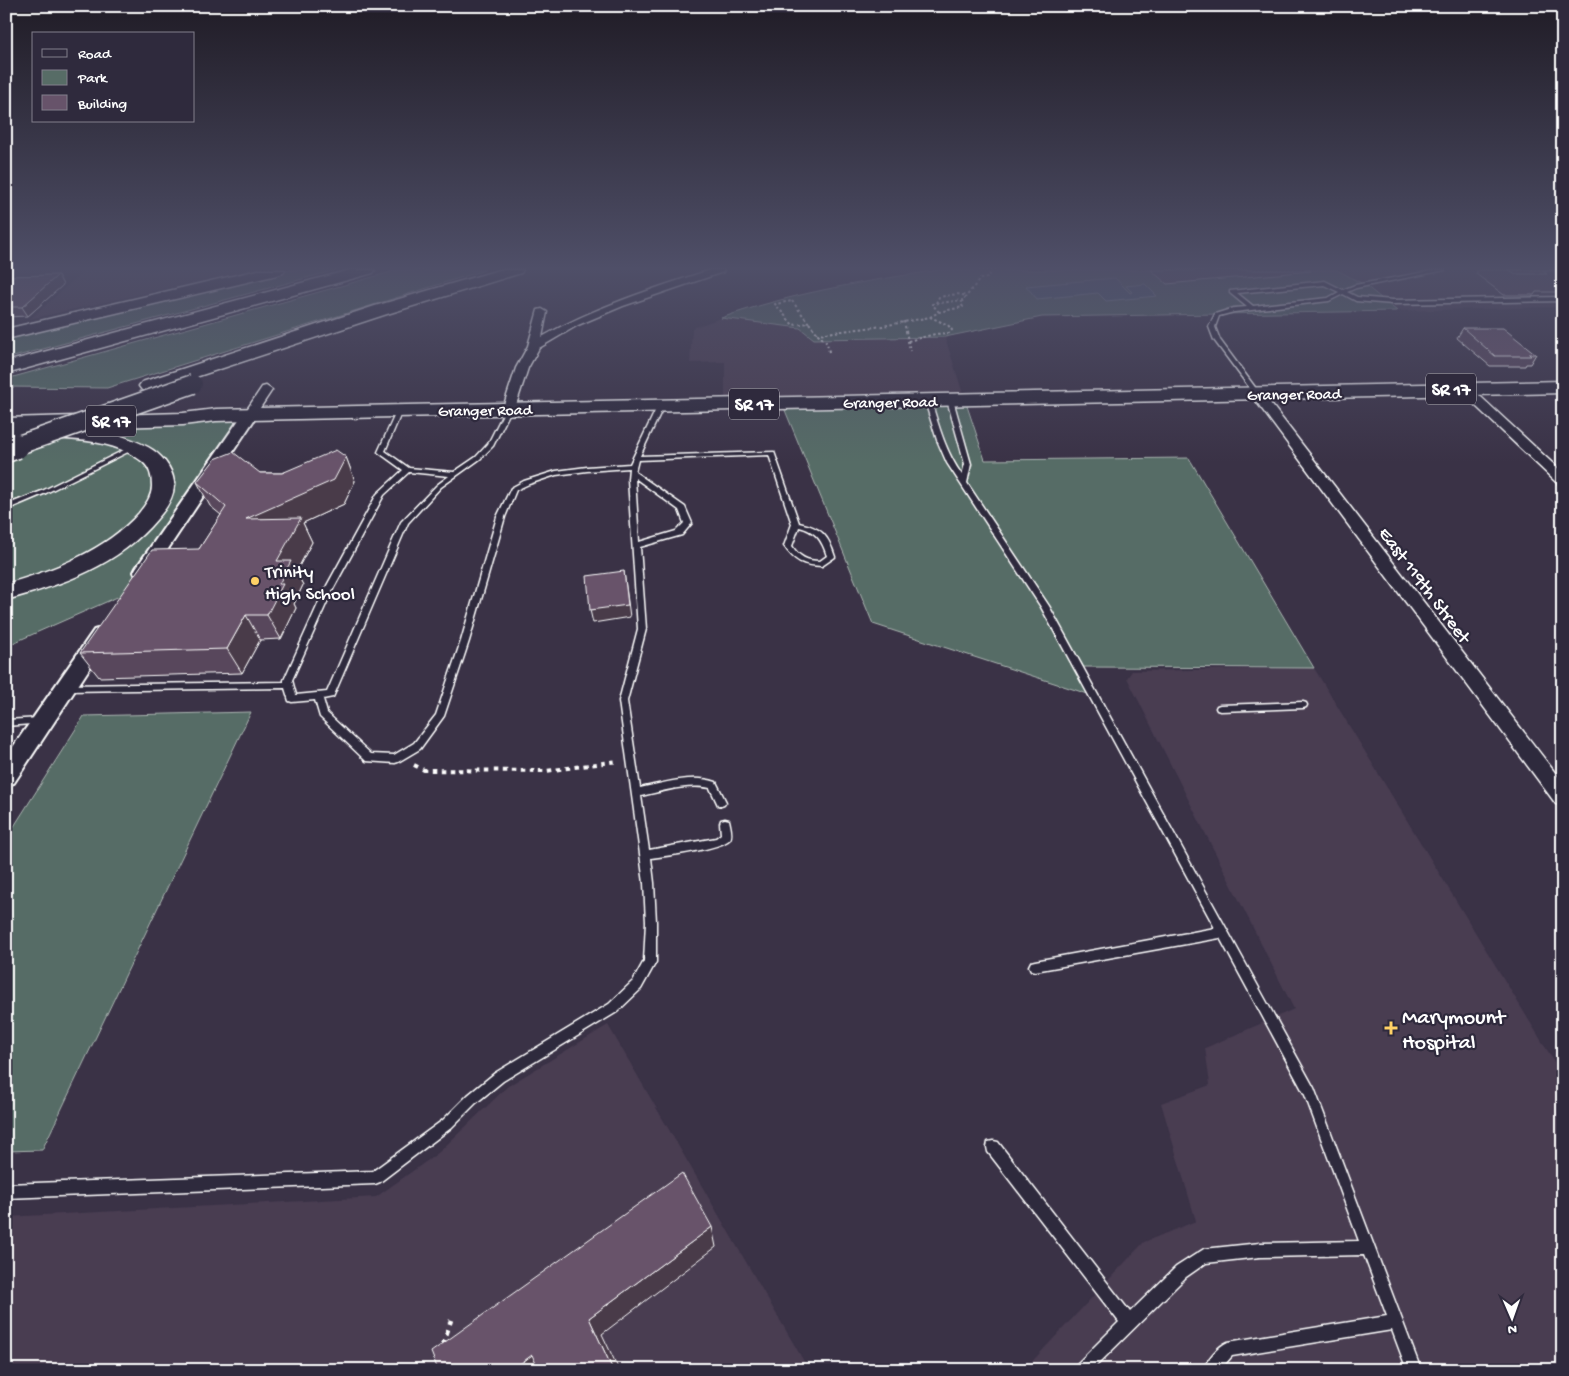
<svg xmlns="http://www.w3.org/2000/svg" width="1569" height="1376" font-family="'Gochi Hand',sans-serif">
	<rect width="100%" height="100%" fill="#3a3246"/>
	<filter id="ink" filterUnits="userSpaceOnUse"><feTurbulence type="fractalNoise" baseFrequency=".02" numOctaves="2"/><feDisplacementMap in="SourceGraphic" scale="10" xChannelSelector="R" yChannelSelector="G"/><feConvolveMatrix kernelMatrix="1 2 1 2 8 2 1 2 1" color-interpolation-filters="sRGB"/></filter>
	<g filter="url(#ink)">
		<g fill="#483c51">
			<path d="M85 270H250L30 319Z"/>
			<path d="M1337 270H1563V307L1397 311 1365 285Z"/>
			<path d="M721 318 800 328 814 339 945 337 965 400 725 404V362L690 363 692 328Z"/>
			<path d="M1314 668 1563 1076V1370H1024L1144 1242 1196 1221 1161 1103 1210 1085 1205 1048 1294 1009 1127 678 1132 671Z"/>
			<path d="M608 1025 809 1370H6V1217L376 1197 438 1153 508 1086Z"/>
		</g>
		<g fill="#576c66" stroke="#abb6b2">
			<path d="M290 270H336L6 359V339Z"/>
			<path d="M398 270H485L107 388 6 387V379Z"/>
			<path d="M940 270H1337L1365 285 1397 311 1042 317 945 337 814 339 800 328 721 318C792 293 865 281 940 270Z"/>
			<path d="M965 400 985 460 1189 458 1314 668 1079 667 1094 696 873 624 782 403Z"/>
			<path d="M189 413 250 414 131 591 6 646V538L12 535 6 528V449L108 414Z"/>
			<path d="M251 712 42 1150 6 1151V839L84 716Z"/>
		</g>
		<path fill="#496173" stroke="#92a0ab" d="M1115 278 1130 293 1132 292 1126 286 1145 284 1157 296 1106 301 1098 293 1037 299 1026 286Z"/>
		<g fill="none" stroke-linecap="round" stroke-linejoin="round">
			<defs>
				<g id="service">
					<path d="M1436 270H1445L1356 288 1347 292 1357 297 1393 300 1563 297V301L1393 304 1356 301 1343 294 1329 301 1234 312 1219 316 1215 327 1220 340 1260 394 1257 396 1255 395 1214 340 1209 327 1215 314 1234 308 1247 307 1230 293V291L1325 281 1343 290 1355 285ZM1324 285 1339 292 1328 298 1253 306 1237 293Z"/>
					<path d="M950 398 953 400 971 464 967 483 1049 606 1314 1088 1421 1370H1407L1392 1330 1232 1356 1220 1370H1203C1207 1360 1218 1346 1228 1342L1387 1316 1364 1255 1260 1257 1206 1263 1186 1277 1092 1370H1074L1076 1365 1119 1322 988 1152 987 1147 988 1142 993 1141 998 1142 1130 1312 1176 1267 1204 1249 1260 1243 1359 1241 1305 1095 1220 938 1035 971 1031 970 1029 966 1031 962 1035 961 1215 928 1041 607 947 463 937 440 925 401 928 399 931 401C939 427 946 453 962 475L965 464 947 400Z"/>
					<path d="M661 403 664 405 640 456 774 452 799 523C822 528 828 535 835 557L822 566C803 565 795 562 784 546L792 524 769 455 638 460 635 472 685 507 692 523 682 535 640 547 646 629 627 701 640 788C665 783 692 774 716 782L726 802 724 805 721 806 718 805 710 788C688 783 663 791 641 796L649 850 716 838 721 834 720 823 721 820 725 819 729 820C730 825 733 835 730 839 722 849 666 856 651 858L654 883 656 922V962L641 989 617 1012 503 1081 476 1103 451 1128 380 1182 375 1184 6 1198V1184L373 1171 443 1120 468 1095 495 1073 609 1004 633 981 644 961 646 922 644 883 619 701 638 629 628 479 629 468 587 471 556 475 529 484 516 490 505 517 469 641 444 716 420 749 398 762 395 763 366 761 320 717 315 700 292 702 289 701 285 688 66 691 62 688 66 685 284 682V680L324 591 377 494 403 470 378 452 397 410 402 411 385 451 409 468 454 472 476 457 488 444 506 408 511 407 512 408 493 446 480 459 441 487 408 523 334 695 333 697 323 699 327 713 371 754 394 755 414 743 436 715 461 641 497 517 511 488 524 481 556 471 587 467 630 464 658 405ZM409 472 449 476 437 485 401 522 327 692 296 695 292 680 332 591 384 495ZM635 478 679 510 684 523 676 531 639 542ZM799 527C816 531 822 540 827 556L820 561C807 561 799 557 792 546Z"/>
					<path d="M132 446 134 447V449L46 493 6 510V505L42 491Z"/>
					<path d="M1303 702 1306 703 1307 705 1306 707 1303 708 1220 711 1217 710 1216 708 1217 706 1220 705Z"/>
					<path d="M41 718 44 719 46 721 44 723 6 726V720Z"/>
				</g>
				<g id="minor">
					<path d="M710 270H724L723 272 623 306 578 325 539 348 528 368 515 408 509 412 503 408 516 368 528 346 538 310 542 309 547 312 542 337C595 307 652 289 710 270Z"/>
					<path d="M1464 384 1468 385 1563 473V485L1558 484 1460 391 1458 388 1460 385Z"/>
					<path d="M266 386 272 390 254 417 250 418 246 417 244 414 262 387Z"/>
					<path d="M1257 390 1261 391 1563 783V806L1556 804 1253 397 1251 394Z"/>
				</g>
				<g id="tertiary">
					<path d="M250 409 255 411 258 414 150 576 143 578 136 576 134 572 136 568 245 411Z"/>
					<path d="M101 628 108 630 111 635 108 640 14 783 6 785V757L94 630Z"/>
				</g>
				<path id="primary" d="M1563 381V393L250 420 216 421 183 425 6 430V418L183 413 216 409Z"/>
				<g id="motorway">
					<path d="M258 270H285L283 273 277 275 6 339V329Z"/>
					<path d="M350 270H375L373 273 6 374V362Z"/>
					<path d="M499 270H523L521 273 387 314 156 390 149 392 142 390 139 386 142 382 375 306Z"/>
					<path d="M6 425C53 426 105 424 148 447 161 454 172 467 174 482 175 496 166 509 157 519 119 565 62 585 6 600V584C54 570 105 551 139 513 145 505 152 497 152 486 152 477 150 468 143 462 109 434 47 439 6 437Z"/>
				</g>
			</defs>
			<use href="#service" stroke="#fff" stroke-width="3"/>
			<use href="#minor" stroke="#fff" stroke-width="3"/>
			<use href="#tertiary" stroke="#fff" stroke-width="4"/>
			<use href="#primary" stroke="#fff" stroke-width="3"/>
			<use href="#motorway" stroke="#fff" stroke-width="3"/>
			<g stroke="#fff" stroke-width="2" stroke-dasharray="2.5 2.5" stroke-linecap="butt">
				<path d="M792 301 809 323 793 325 775 304Z"/>
				<path d="M936 303 939 297 957 294 967 296"/>
				<path d="M939 312 932 304 963 300"/>
				<path d="M904 321 910 351"/>
				<path d="M809 323 818 334"/>
				<path d="M908 341 935 334 949 333 952 330 948 325 930 317"/>
				<path d="M829 352 827 343 818 334 883 326 930 317 939 312 963 307 961 303 980 279 987 278 991 271"/>
			</g>
			<path stroke="#fff" stroke-width="4" stroke-dasharray="4.5 4.5" stroke-linecap="butt" d="M414 765 424 770 546 771 618 761"/>
			<path stroke="#fff" stroke-width="4.5" stroke-dasharray="5.5 5.5" stroke-linecap="butt" d="M443 1345 451 1320"/>
			<use href="#service" fill="#2f2a3d" fill-rule="evenodd"/>
			<use href="#minor" fill="#2f2a3d" fill-rule="evenodd"/>
			<use href="#tertiary" fill="#2f2a3d" fill-rule="evenodd"/>
			<use href="#primary" fill="#2f2a3d" fill-rule="evenodd"/>
			<use href="#motorway" fill="#2f2a3d" fill-rule="evenodd"/>
			<defs>
				<path id="motorway-bridge-far1" d="M13 447 193 384"/>
				<path id="motorway-bridge" d="M6 450 17 446"/>
			</defs>
			<use href="#motorway-bridge-far1" stroke="#fff" stroke-width="21" stroke-linecap="butt"/>
			<use href="#motorway-bridge" stroke="#fff" stroke-width="27" stroke-linecap="butt"/>
			<use href="#motorway-bridge-far1" stroke="#2f2a3d" stroke-width="18"/>
			<use href="#motorway-bridge" stroke="#2f2a3d" stroke-width="24"/>
		</g>
		<g fill="#59475b" stroke="#fff">
			<path d="M1151 270H1311V271L1167 284Z"/>
			<path d="M1478 270H1563V292H1536L1534 295H1504L1476 274Z"/>
			<path d="M58 275 63 285 28 316 6 317V276Z"/>
			<path d="M1463 328 1536 354 1530 364H1526L1525 366H1490L1457 338Z"/>
			<path d="M346 457 355 481 344 504 303 523 312 542 296 572 303 585 294 604 296 608 281 639 260 640 242 673 99 677 80 653 199 549 221 515 210 506 197 482 260 473H282Z"/>
		</g>
		<g fill="#483a4a" stroke="#fff">
			<path d="M58 275 63 285 28 316 22 307Z"/>
			<path d="M346 457 355 481 344 504 303 523 312 542 296 572 303 585 294 604 296 608 281 639 267 615 246 519Z"/>
			<path d="M624 571 630 617 593 623 590 610Z"/>
			<path d="M246 615 260 640 242 673 227 649Z"/>
			<path d="M712 1227 716 1247 602 1334 619 1370H613L589 1318Z"/>
			<path d="M532 1355 547 1370H512Z"/>
		</g>
		<g fill="#67536a" stroke="#fff">
			<path d="M1509 270H1563V271H1543L1547 274H1516Z"/>
			<path d="M58 275 22 307H6V276Z"/>
			<path d="M1463 328H1503L1536 354H1529L1531 356H1495Z"/>
			<path d="M336 450 346 457 334 480 246 519 301 518 277 561H291L279 584H283L267 615H246L227 649 80 653 152 550 199 549 226 507 197 482 215 459 233 452 260 473H282Z"/>
			<path d="M624 571 628 605 590 610 587 576Z"/>
			<path d="M682 1173 712 1227 589 1318 613 1370H539L532 1355 512 1370H438L431 1352Z"/>
		</g>
	</g>
	<linearGradient id="sky" x2="0" y2="1"><stop stop-color="#201c26"/><stop offset="0.58" stop-color="#4f4f68"/><stop offset="1" stop-color="#4f4f68" stop-opacity="0"/></linearGradient>
	<rect width="1569" height="462" fill="url(#sky)"/>
	<g fill="#ffd166" stroke="#2f2a3d" stroke-width="2">
		<circle cx="255" cy="581" r="5"/>
		<path d="M1388.5 1020.5h5v5h5v5h-5v5h-5v-5h-5v-5h5z"/>
	</g>
	<g text-anchor="middle" stroke-width="4.5" stroke-linejoin="round" paint-order="stroke">
		<g font-size="16" fill="#fff" stroke="#2f2a3d">
			<text transform="translate(1294 393) rotate(-1)" y="6">Granger Road</text>
			<text transform="translate(890 401) rotate(-1)" y="6">Granger Road</text>
			<text transform="translate(485 409) rotate(-1)" y="6">Granger Road</text>
		</g>
		<g fill="#2f2a3d" stroke="#c1bfc5" stroke-width="1">
			<rect x="1426" y="373.5" width="50" height="31" rx="4"/>
			<rect x="729" y="388.5" width="50" height="31" rx="4"/>
			<rect x="86" y="405.5" width="50" height="31" rx="4"/>
		</g>
		<g font-size="18" font-weight="bold" fill="#fff">
			<text x="1451" y="395">SR 17</text>
			<text x="754" y="410">SR 17</text>
			<text x="111" y="427">SR 17</text>
		</g>
		<g font-size="19" fill="#fff" stroke="#2f2a3d" text-anchor="start">
			<text x="265" y="577">Trinity<tspan x="265" dy="22">High School</tspan></text>
		</g>
		<g font-size="19" fill="#fff" stroke="#2f2a3d">
			<text transform="translate(1426 584) rotate(53)" y="7">East 119th Street</text>
		</g>
		<g font-size="22" fill="#fff" stroke="#2f2a3d" text-anchor="start">
			<text x="1402" y="1023">Marymount<tspan x="1402" dy="25">Hospital</tspan></text>
		</g>
	</g>
	<rect width="1569" height="1376" fill="none" stroke="#2f2a3d" stroke-width="25"/>
	<rect x="12" y="12" width="1544" height="1351" fill="none" stroke="#fff" stroke-width="2" filter="url(#ink)"/>
	<rect x="32" y="32" width="162" height="90" fill="#2f2a3d" stroke="#827f8b"/>
	<rect x="42" y="49" width="25" height="8" fill="#2f2a3d" stroke="#827f8b"/>
	<text x="78" y="58" font-size="15" fill="#ffffff">Road</text>
	<rect x="42" y="70" width="25" height="15" fill="#576c66" stroke="#827f8b"/>
	<text x="78" y="82" font-size="15" fill="#ffffff">Park</text>
	<rect x="42" y="95" width="25" height="15" fill="#67536a" stroke="#827f8b"/>
	<text x="78" y="108" font-size="15" fill="#ffffff">Building</text>
	<g transform="translate(1512 1318) rotate(178)" stroke="#2f2a3d" stroke-width="4" paint-order="stroke">
	<path d="M0-4L9 19L0 12L-9 19Z" fill="#ffffff"/>
	<text y="-8" font-size="14" font-weight="bold" text-anchor="middle" fill="#ffffff">N</text>
	</g>
</svg>
